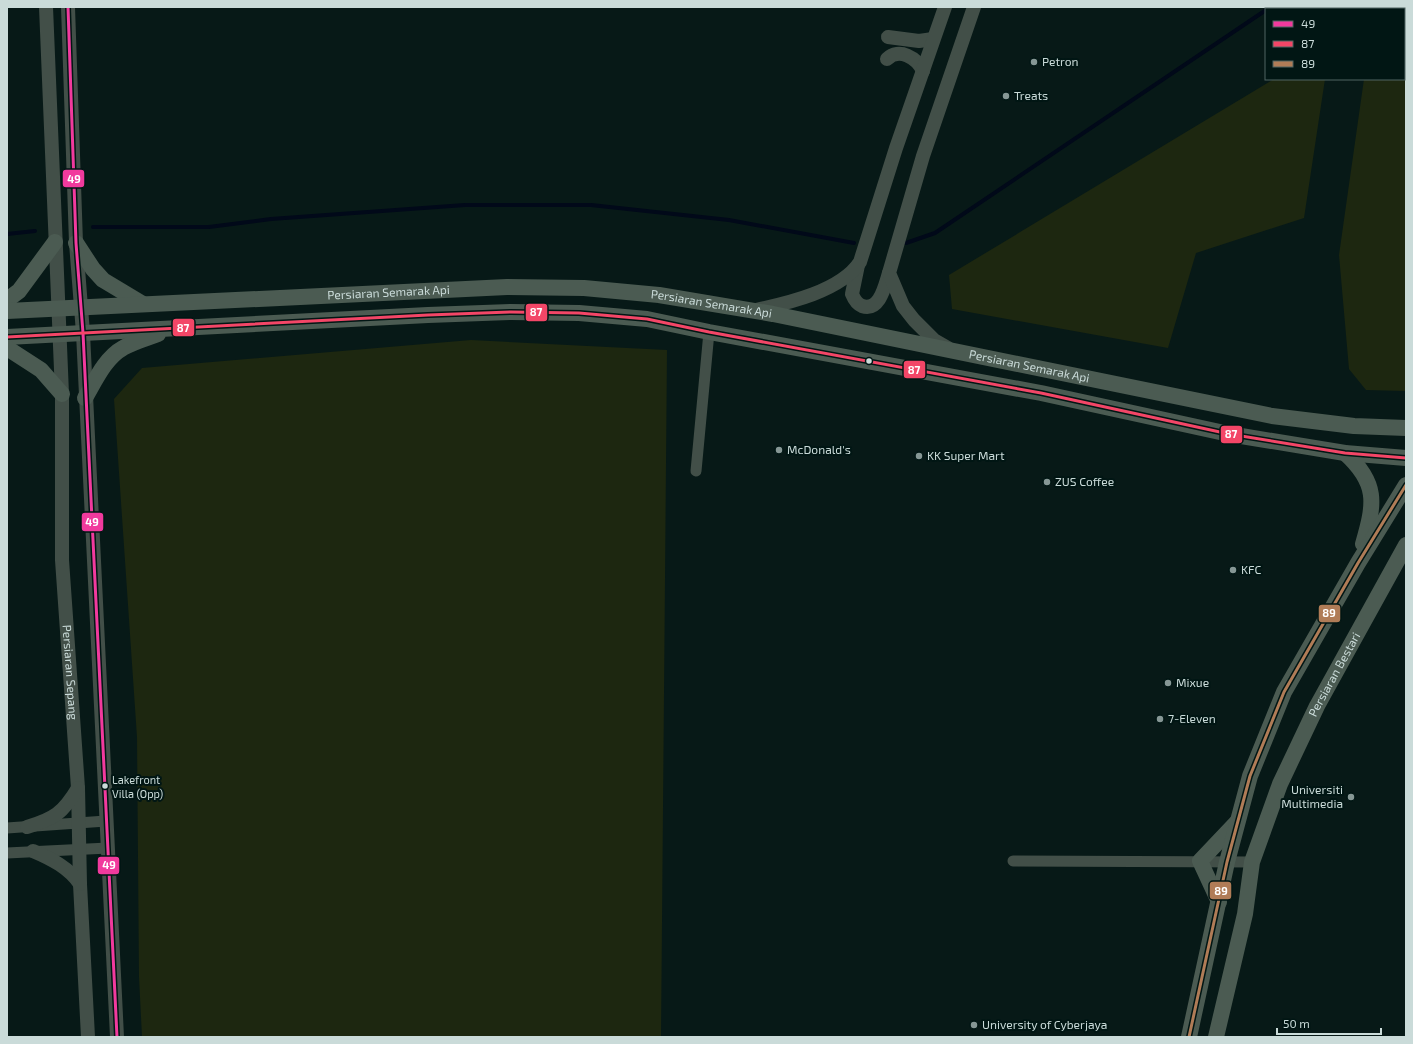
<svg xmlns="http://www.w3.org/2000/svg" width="1413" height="1044" font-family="'Exo 2',sans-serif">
	<rect width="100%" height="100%" fill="#071917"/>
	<g fill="#1d2710">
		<path d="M1404 9H1406V391L1366 390 1349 369 1339 255 1364 79H1404Z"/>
		<path d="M1274 79H1325L1304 218 1196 253 1168 348 952 309 949 275Z"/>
		<path d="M471 340 667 350 661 1037H142L139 977 137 737 114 399 142 368Z"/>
	</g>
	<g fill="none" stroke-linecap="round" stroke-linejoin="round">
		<g stroke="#010919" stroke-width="4">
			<path d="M93 227H209L271 219 465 205H591L729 220 854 243"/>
			<path d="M7 234 35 231"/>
			<path d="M906 243 935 233 1266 10"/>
		</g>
		<g stroke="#424f48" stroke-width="11">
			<path d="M696 471 709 332"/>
			<path d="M7 828 106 821"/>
			<path d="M7 853 108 848"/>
			<path d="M1013 861 1252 862"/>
		</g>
		<g stroke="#424f48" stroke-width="14">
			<path id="s1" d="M46 7 62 394V560L78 788 80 884 88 1037"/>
			<path d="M68 7 76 243 83 333 117 1037"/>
			<path d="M888 37 919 41 933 39"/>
			<path d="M887 59C899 47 917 58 923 71"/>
			<path d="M858 265 852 294C854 299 857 304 862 306 880 312 885 285 889 273"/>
			<path d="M756 310C788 303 841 291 860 262L896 148 945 7"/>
			<path d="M948 348 934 340 914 320 903 306 889 273 923 156 974 7"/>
			<path d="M27 827C54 819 63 813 78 788"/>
			<path d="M33 851C52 859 69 868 80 884"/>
		</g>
		<g stroke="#4b5b52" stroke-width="16">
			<path d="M76 243 93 269 103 280 143 304"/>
			<path d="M7 300 19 291 55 242"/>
			<path id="s2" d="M7 311 507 287 584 288 659 295 773 314 1272 416 1354 426 1406 428"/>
			<path d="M7 337 428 315 511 312 579 313 647 319 709 332 1041 393 1229 434 1345 453 1406 458"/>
			<path d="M7 348 41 370 62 394"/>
			<path d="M85 398C95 381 105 358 123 348 133 342 147 338 158 334"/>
			<path d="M1345 453C1378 483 1375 503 1363 544"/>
			<path d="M1219 902 1200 861 1237 822"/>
			<path d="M1189 1037 1227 862 1250 776 1284 692 1358 563 1406 485"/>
			<path id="s3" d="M1216 1037 1245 914 1252 862 1280 784 1317 706 1406 545"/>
		</g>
		<defs>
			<path id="bus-1" d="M68 7 76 243 83 333 117 1037"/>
			<path id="bus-2" d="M7 337 428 315 511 312 579 313 647 319 709 332 1041 393 1229 434 1345 453 1406 458"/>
			<path id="bus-3" d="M1189 1037 1227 862 1250 776 1284 692 1358 563 1406 485"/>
		</defs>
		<use href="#bus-1" stroke="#011614" stroke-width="6"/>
		<use href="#bus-2" stroke="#011614" stroke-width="6"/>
		<use href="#bus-3" stroke="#011614" stroke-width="6"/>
		<use href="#bus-1" stroke="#f13a9d" stroke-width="3"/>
		<use href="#bus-2" stroke="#f34667" stroke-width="3"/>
		<use href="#bus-3" stroke="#b07c57" stroke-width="3"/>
	</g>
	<g fill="#869795" stroke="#011614" stroke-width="1.5">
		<circle cx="1034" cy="62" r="4"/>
		<circle cx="1006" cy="96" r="4"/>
		<circle cx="779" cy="450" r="4"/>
		<circle cx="919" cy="456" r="4"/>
		<circle cx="1047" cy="482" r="4"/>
		<circle cx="1233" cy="570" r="4"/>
		<circle cx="1168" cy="683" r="4"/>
		<circle cx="1160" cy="719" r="4"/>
		<circle cx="1351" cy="797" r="4"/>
		<circle cx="974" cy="1025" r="4"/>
	</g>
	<g fill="#cadbd9" stroke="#011614" stroke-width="1.5">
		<circle cx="869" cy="361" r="3.5"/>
		<circle cx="105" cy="786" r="3.5"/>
	</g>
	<g text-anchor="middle" stroke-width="4" stroke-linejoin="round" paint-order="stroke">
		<g font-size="11" fill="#cadbd9" stroke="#011614" text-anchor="start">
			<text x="112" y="784">Lakefront<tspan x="112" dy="14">Villa (Opp)</tspan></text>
		</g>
		<g font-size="12" fill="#cadbd9" stroke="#011614" text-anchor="start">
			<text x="1042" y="66">Petron</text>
			<text x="1014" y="100">Treats</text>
			<text x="787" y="454">McDonald's</text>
			<text x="927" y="460">KK Super Mart</text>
			<text x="1055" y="486">ZUS Coffee</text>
			<text x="1241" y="574">KFC</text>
			<text x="1176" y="687">Mixue</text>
			<text x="1168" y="723">7-Eleven</text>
			<text x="1343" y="794" text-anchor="end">Universiti<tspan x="1343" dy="14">Multimedia</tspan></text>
			<text x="982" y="1029">University of Cyberjaya</text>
		</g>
		<g font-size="12" fill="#cadbd9" stroke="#011614">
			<text dy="4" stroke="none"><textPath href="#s2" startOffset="382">Persiaran Semarak Api</textPath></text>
			<text dy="4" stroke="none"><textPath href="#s2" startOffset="706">Persiaran Semarak Api</textPath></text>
			<text dy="4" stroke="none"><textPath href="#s2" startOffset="1030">Persiaran Semarak Api</textPath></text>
			<text dy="4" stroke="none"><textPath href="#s1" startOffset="666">Persiaran Sepang</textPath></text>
			<text dy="4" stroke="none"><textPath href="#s3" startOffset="384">Persiaran Bestari</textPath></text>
		</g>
	</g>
	<g stroke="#011614" stroke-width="1.5">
		<rect x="62" y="169" width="23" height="19" rx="4" fill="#f13a9d"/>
		<rect x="525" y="303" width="23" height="19" rx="4" fill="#f34667"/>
		<rect x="172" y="318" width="23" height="19" rx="4" fill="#f34667"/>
		<rect x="903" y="360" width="23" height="19" rx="4" fill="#f34667"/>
		<rect x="1220" y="425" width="23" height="19" rx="4" fill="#f34667"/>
		<rect x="81" y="512" width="23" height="20" rx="4" fill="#f13a9d"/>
		<rect x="1318" y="604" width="23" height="19" rx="4" fill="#b07c57"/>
		<rect x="97" y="856" width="23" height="19" rx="4" fill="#f13a9d"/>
		<rect x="1209" y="881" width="23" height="19" rx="4" fill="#b07c57"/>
	</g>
	<g font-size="11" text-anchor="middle" font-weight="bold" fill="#fff">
		<text x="74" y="183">49</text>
		<text x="536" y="316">87</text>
		<text x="183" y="332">87</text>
		<text x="914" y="374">87</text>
		<text x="1231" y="438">87</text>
		<text x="92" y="526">49</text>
		<text x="1329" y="617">89</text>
		<text x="109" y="869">49</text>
		<text x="1221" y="895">89</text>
	</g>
	<rect width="1413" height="1044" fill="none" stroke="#cadbd9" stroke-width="16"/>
	<rect x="1265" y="8" width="140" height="72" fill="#011614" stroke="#516563"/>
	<rect x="1273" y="21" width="20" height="6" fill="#f13a9d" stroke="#516563"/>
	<text x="1301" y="28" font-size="12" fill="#cadbd9">49</text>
	<rect x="1273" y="41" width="20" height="6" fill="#f34667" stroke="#516563"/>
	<text x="1301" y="48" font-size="12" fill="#cadbd9">87</text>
	<rect x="1273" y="61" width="20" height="6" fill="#b07c57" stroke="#516563"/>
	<text x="1301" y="68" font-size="12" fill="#cadbd9">89</text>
	<path d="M1277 1028v6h104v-6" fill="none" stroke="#cadbd9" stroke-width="2"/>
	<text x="1283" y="1028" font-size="12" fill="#cadbd9" stroke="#011614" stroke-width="3" paint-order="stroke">50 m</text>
</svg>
